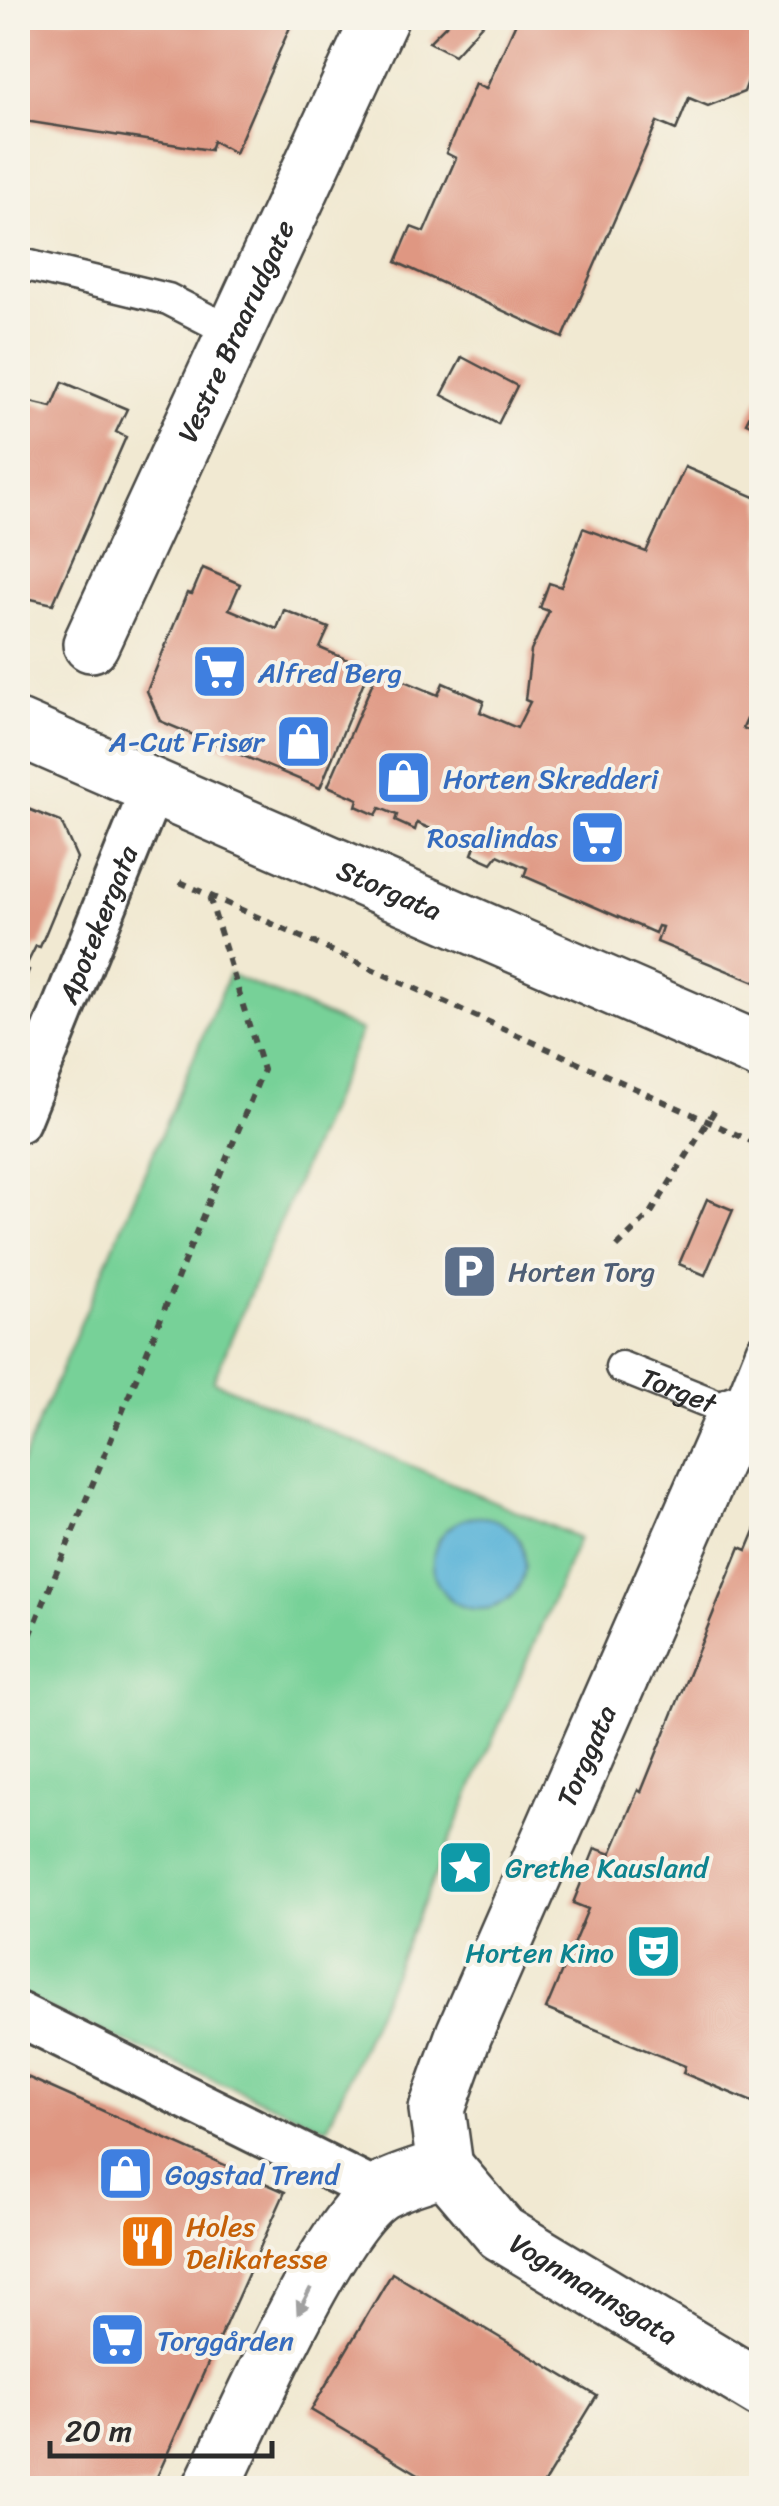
<svg xmlns="http://www.w3.org/2000/svg" width="779" height="2506" font-family="Sriracha,sans-serif">
	<rect width="100%" height="100%" fill="#f7f3e8"/>
	<filter id="ink" filterUnits="userSpaceOnUse"><feTurbulence type="fractalNoise" baseFrequency=".01" numOctaves="2"/><feDisplacementMap in="SourceGraphic" scale="20" xChannelSelector="R" yChannelSelector="G"/><feConvolveMatrix kernelMatrix="1 2 1 2 8 2 1 2 1" color-interpolation-filters="sRGB"/></filter>
	<filter id="wash" filterUnits="userSpaceOnUse"><feTurbulence type="fractalNoise" baseFrequency=".0048" numOctaves="4" result="noise"/><feDisplacementMap in="SourceGraphic" scale="40" xChannelSelector="R" yChannelSelector="G"/><feGaussianBlur stdDeviation="2.25" result="paint"/><feColorMatrix in="noise" values="0 0 0 0 0 0 0 0 0 0 0 0 0 0 0 0 0 1.4 0 .05"/><feComposite in="paint" operator="in"/></filter>
	<g filter="url(#wash)">
		<rect width="100%" height="100%" fill="#f1e9d2"/>
		<path fill="#77d198" stroke="#517e62" stroke-width="2.5" d="M229 974 361 1031 213 1381 579 1538 327 2128 18 1996V1471Z"/>
		<circle fill="#5ab4d8" stroke="#427082" stroke-width="2.5" cx="479" cy="1563" r="46"/>
		<g id="blocks">
			<g fill="#df9782">
				<path d="M18 18H294L235 153 213 141 210 150 18 120Z"/>
				<path d="M453 18H488L454 55 429 42Z"/>
				<path d="M518 18H762V43L744 92 708 106 689 98 676 130 657 122 563 338 396 262 411 227 424 232 456 158 446 153 475 84 486 89Z"/>
				<path d="M462 357 517 386 498 424 442 395Z"/>
				<path d="M63 382 127 409 116 432 126 437 53 604 18 596V399L52 407Z"/>
				<path d="M762 391V430L746 423Z"/>
				<path d="M685 467 762 500V685L743 728 762 736V985L657 942 662 927 658 926 655 933 524 876 527 868 498 855 492 863 472 854 475 846 456 839 452 848 432 840 436 831 417 823 415 830 395 821 397 815 380 808 376 815 356 806 358 799 328 786 378 670 438 695 443 683 484 701 480 712 517 728 530 702 525 700 531 651 549 611 540 608 549 583 561 587 583 528 646 552Z"/>
				<path d="M203 568 240 584 229 609 277 629 284 610 329 628 320 648 369 669 320 788 160 721 147 691 187 593 192 594Z"/>
				<path d="M18 805 61 822 77 858 40 947 36 946 25 968 29 970 18 996Z"/>
				<path d="M707 1199 733 1210 705 1275 679 1264Z"/>
				<path d="M762 1501 761 1843 762 2106 683 2073 685 2066 546 2009 588 1909 573 1903 595 1848 611 1854 638 1790 641 1792 740 1547 747 1550 760 1519 755 1517Z"/>
				<path d="M18 2073 285 2192 152 2488H18Z"/>
				<path d="M392 2273 597 2396 541 2488H442L311 2410Z"/>
			</g>
		</g>
	</g>
	<g filter="url(#ink)">
		<use href="#blocks" fill-opacity="0" stroke="#494844" stroke-width="2.5"/>
		<g fill="none" stroke-linecap="round" stroke-linejoin="round">
			<defs>
				<g id="service">
					<path d="M18 263 168 299 234 333"/>
					<path id="s1" d="M621 1367 736 1413 762 1348"/>
				</g>
				<g id="pedestrian">
					<path id="s2" d="M18 1121 154 785"/>
					<path d="M18 2014 379 2193"/>
				</g>
				<g id="minor">
					<path id="s3" d="M91 644 380 18"/>
					<path id="s4" d="M445 2167 437 2109 464 2034 736 1413"/>
					<path id="s5" d="M445 2167 501 2233 762 2390"/>
					<path d="M211 2488C242 2425 327 2227 380 2192 398 2181 425 2175 445 2167"/>
				</g>
				<g id="secondary">
					<path id="s6" d="M18 728 762 1052"/>
				</g>
			</defs>
			<use href="#service" stroke="#494844" stroke-width="35"/>
			<use href="#pedestrian" stroke="#494844" stroke-width="48"/>
			<use href="#minor" stroke="#494844" stroke-width="60"/>
			<use href="#secondary" stroke="#494844" stroke-width="60"/>
			<g stroke="#494844" stroke-width="6" stroke-dasharray="8 8" stroke-linecap="butt">
				<path d="M180 882 762 1146"/>
				<path d="M617 1247 651 1213 718 1105"/>
				<path d="M18 1665 263 1070 208 893"/>
			</g>
			<use href="#service" stroke="#fff" stroke-width="30"/>
			<use href="#pedestrian" stroke="#fff" stroke-width="42"/>
			<use href="#minor" stroke="#fff" stroke-width="55"/>
			<use href="#secondary" stroke="#fff" stroke-width="55"/>
		</g>
		<defs><path id="oneway-solid" d="M-6-.8H1V-3.2L6.5 0L1 3.2V.8H-6Z" transform="scale(2.5)"/></defs>
		<use fill="#a0a0a0" href="#oneway-solid" transform="translate(304 2301) rotate(117)"/>
	</g>
	<defs>
		<symbol id="supermarket-square" viewBox="-11 -11 22 22"><rect x="-9" y="-9" width="18" height="18" rx="4" fill="#3f7fe0" stroke="#f7f3e8"/><path d="M-6-5.5h2.5l.6 2H6L4.5 2H-2.5L-4.4-4H-6ZM-1.5 3.2a1.3 1.3 0 1 0 .1 0ZM3 3.2a1.3 1.3 0 1 0 .1 0Z" fill="#fff"/></symbol>
		<symbol id="shop-square" viewBox="-11 -11 22 22"><rect x="-9" y="-9" width="18" height="18" rx="4" fill="#3f7fe0" stroke="#f7f3e8"/><path d="M-5-2.5h2.3a2.7 3.5 0 0 1 5.4 0H5L5.5 6h-11ZM-1.5-2.5h3a1.5 2.3 0 0 0-3 0Z" fill="#fff"/></symbol>
		<symbol id="parking-square" viewBox="-11 -11 22 22"><rect x="-9" y="-9" width="18" height="18" rx="4" fill="#5c6f8a" stroke="#f7f3e8"/><path d="M-3.5-5.5H1a3.5 3.5 0 0 1 0 7H-1V5.5H-3.5ZM-1-3.4V-.6H.8a1.4 1.4 0 0 0 0-2.8Z" fill="#fff"/></symbol>
		<symbol id="sight-square" viewBox="-11 -11 22 22"><rect x="-9" y="-9" width="18" height="18" rx="4" fill="#0f9aa8" stroke="#f7f3e8"/><path d="M0-6L1.8-2.2L6-1.7L2.9 1.2L3.7 5.4L0 3.3L-3.7 5.4L-2.9 1.2L-6-1.7L-1.8-2.2Z" fill="#fff"/></symbol>
		<symbol id="theatre-square" viewBox="-11 -11 22 22"><rect x="-9" y="-9" width="18" height="18" rx="4" fill="#0f9aa8" stroke="#f7f3e8"/><path d="M-5-5.5Q0-4 5-5.5V0Q5 5 0 6Q-5 5-5 0ZM-3.3-2.5H-1v1.5H-3.3ZM1-2.5H3.3v1.5H1ZM-2.8 1Q0 5.5 2.8 1Z" fill="#fff"/></symbol>
		<symbol id="restaurant-square" viewBox="-11 -11 22 22"><rect x="-9" y="-9" width="18" height="18" rx="4" fill="#e8710a" stroke="#f7f3e8"/><path d="M-5-6h1v4h1v-4h1v4h1v-4h1v5L-1.5 .5V6h-2V.5L-5-1ZM5-6V6H3V1.5H1.5Q1.5-4 5-6Z" fill="#fff"/></symbol>
	</defs>
	<g fill-rule="evenodd">
		<use href="#supermarket-square" x="188" y="640" width="63" height="63"/>
		<use href="#shop-square" x="272" y="710" width="63" height="63"/>
		<use href="#shop-square" x="372" y="746" width="63" height="63"/>
		<use href="#supermarket-square" x="566" y="806" width="63" height="63"/>
		<use href="#parking-square" x="438" y="1240" width="63" height="63"/>
		<use href="#sight-square" x="434" y="1836" width="63" height="63"/>
		<use href="#theatre-square" x="622" y="1920" width="63" height="63"/>
		<use href="#shop-square" x="94" y="2142" width="63" height="63"/>
		<use href="#restaurant-square" x="116" y="2210" width="63" height="63"/>
		<use href="#supermarket-square" x="86" y="2308" width="63" height="63"/>
	</g>
	<g text-anchor="middle" stroke-width="8" stroke-linejoin="round" paint-order="stroke">
		<g font-size="28" fill="#2b2b2b" stroke="#f7f3e8">
			<text dy="10" stroke="none"><textPath href="#s3" startOffset="345">Vestre Braarudgate</textPath></text>
			<text dy="10" stroke="none"><textPath href="#s6" startOffset="405">Storgata</textPath></text>
			<text dy="10" stroke="none"><textPath href="#s2" startOffset="212">Apotekergata</textPath></text>
			<text dy="10" stroke="none"><textPath href="#s1" startOffset="62">Torget</textPath></text>
			<text dy="10" stroke="none"><textPath href="#s4" startOffset="442">Torggata</textPath></text>
			<text dy="10" stroke="none"><textPath href="#s5" startOffset="195">Vognmannsgata</textPath></text>
		</g>
		<g font-size="28" fill="#366cbe" stroke="#f7f3e8" text-anchor="start">
			<text x="258" y="682">Alfred Berg</text>
			<text x="264" y="751" text-anchor="end">A-Cut Frisør</text>
			<text x="443" y="788">Horten Skredderi</text>
			<text x="558" y="847" text-anchor="end">Rosalindas</text>
			<text x="165" y="2184">Gogstad Trend</text>
			<text x="157" y="2350">Torggården</text>
		</g>
		<g font-size="28" fill="#4e5e75" stroke="#f7f3e8" text-anchor="start">
			<text x="508" y="1281">Horten Torg</text>
		</g>
		<g font-size="28" fill="#0d838f" stroke="#f7f3e8" text-anchor="start">
			<text x="505" y="1877">Grethe Kausland</text>
			<text x="614" y="1962" text-anchor="end">Horten Kino</text>
		</g>
		<g font-size="28" fill="#c56008" stroke="#f7f3e8" text-anchor="start">
			<text x="186" y="2236">Holes<tspan x="186" dy="32">Delikatesse</tspan></text>
		</g>
	</g>
	<rect width="779" height="2506" fill="none" stroke="#f7f3e8" stroke-width="60"/>
	<path d="M50 2441v15h222v-15" fill="none" stroke="#2b2b2b" stroke-width="5"/>
	<text x="65" y="2441" font-size="30" fill="#2b2b2b" stroke="#f7f3e8" stroke-width="8" paint-order="stroke">20 m</text>
</svg>
